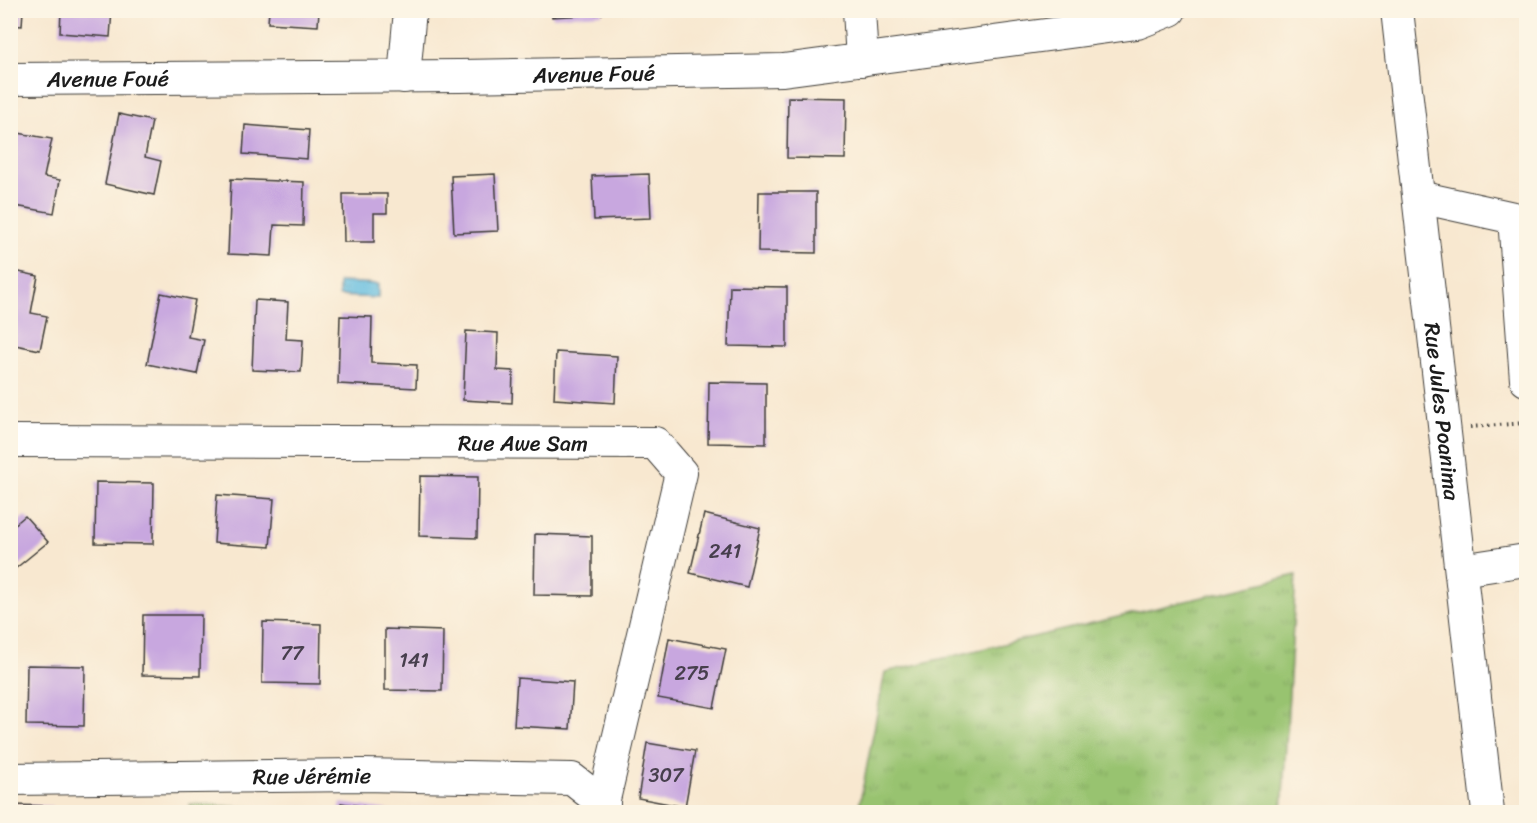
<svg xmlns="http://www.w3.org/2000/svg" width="1537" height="823" font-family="Sriracha,sans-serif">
	<defs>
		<pattern id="grass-tufts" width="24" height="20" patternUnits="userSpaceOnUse" patternTransform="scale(1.5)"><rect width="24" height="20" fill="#98c370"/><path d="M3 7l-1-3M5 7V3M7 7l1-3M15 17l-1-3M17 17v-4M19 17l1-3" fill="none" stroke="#82a760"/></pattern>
		<pattern id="water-ripples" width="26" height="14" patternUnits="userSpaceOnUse" patternTransform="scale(1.5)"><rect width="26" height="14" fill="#63bde0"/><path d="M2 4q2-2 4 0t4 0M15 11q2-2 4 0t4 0" fill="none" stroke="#55a2c0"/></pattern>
	</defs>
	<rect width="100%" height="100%" fill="#fcf5e5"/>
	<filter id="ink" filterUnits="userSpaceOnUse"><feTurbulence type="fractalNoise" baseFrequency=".0167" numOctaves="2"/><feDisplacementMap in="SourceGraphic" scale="12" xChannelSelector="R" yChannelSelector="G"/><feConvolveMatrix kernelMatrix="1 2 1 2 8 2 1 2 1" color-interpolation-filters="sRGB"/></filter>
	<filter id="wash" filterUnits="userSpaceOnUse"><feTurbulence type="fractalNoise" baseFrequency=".008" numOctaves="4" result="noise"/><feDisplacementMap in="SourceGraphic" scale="24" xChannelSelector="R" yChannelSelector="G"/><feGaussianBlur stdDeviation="1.35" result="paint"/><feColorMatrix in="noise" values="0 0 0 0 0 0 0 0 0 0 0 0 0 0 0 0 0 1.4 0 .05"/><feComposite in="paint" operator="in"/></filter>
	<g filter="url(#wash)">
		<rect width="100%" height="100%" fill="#f8e8d0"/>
		<g fill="url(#grass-tufts)" stroke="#5a7046" stroke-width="1.5">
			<path d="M1296 575 1282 812H858L885 672Z"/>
			<path d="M190 804 311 811 312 812H189Z"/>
		</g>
		<path fill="url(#water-ripples)" stroke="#406c7e" stroke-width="1.5" d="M339 282 378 284V298L339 296Z"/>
		<g id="blocks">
			<g fill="#c8a7df">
				<path d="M10 10H23L22 26 10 25Z"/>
				<path d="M61 10H112L110 37 60 33Z"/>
				<path d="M157 10H215V15L157 14Z"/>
				<path d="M269 10H319L318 26 268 23Z"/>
				<path d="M551 10H602V14L552 17Z"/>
				<path d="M788 97 846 98 845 159 787 158Z"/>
				<path d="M119 114 152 121 145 157 161 161 154 195 105 184Z"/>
				<path d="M245 125 309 130 307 159 243 154Z"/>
				<path d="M18 133 52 139 44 177 60 180 54 213 10 205V171Z"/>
				<path d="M495 174 498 231 454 233 451 176Z"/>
				<path d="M649 174 651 218 594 220 592 176Z"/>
				<path d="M231 179 304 182 303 226 274 225 272 256 228 254Z"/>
				<path d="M759 192H816V253L758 252Z"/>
				<path d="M343 194H387V213H374V242H344Z"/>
				<path d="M10 270 38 276 31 313 47 316 40 350 10 344Z"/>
				<path d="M730 286 787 287V347L728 346Z"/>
				<path d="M161 293 195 300 188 337 204 340 197 374 147 364Z"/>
				<path d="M255 300 288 302 286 339 303 340 301 372 252 370Z"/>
				<path d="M340 316 372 317 371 363 417 365 416 388 338 384Z"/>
				<path d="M466 331 498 333 497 370 513 371 512 403 463 400Z"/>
				<path d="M556 352 617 356 615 403 554 399Z"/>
				<path d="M709 382 766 383V444L708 443Z"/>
				<path d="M420 476 478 477 477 538 419 536Z"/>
				<path d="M96 482 154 483 153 544 95 543Z"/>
				<path d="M217 495 274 499 270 547 214 543Z"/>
				<path d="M704 514 760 528 747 587 690 573Z"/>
				<path d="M25 516 48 542 10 573V523L13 526Z"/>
				<path d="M535 534 592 536V596L534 595Z"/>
				<path d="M143 615H201L200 676 142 675Z"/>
				<path d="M263 622 321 624 320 684 262 683Z"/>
				<path d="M385 629 443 631 442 691 385 690Z"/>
				<path d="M669 638 726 649 714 708 658 698Z"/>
				<path d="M27 665 85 666 84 726 26 725Z"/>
				<path d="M517 678 573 682 570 729 514 726Z"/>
				<path d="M647 743 695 751 685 807 638 798Z"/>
				<path d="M341 803 393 811V812H339Z"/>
				<path d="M10 805 52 806V812H10Z"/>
			</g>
		</g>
	</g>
	<g filter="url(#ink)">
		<use href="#blocks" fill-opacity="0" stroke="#3d3b37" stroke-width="1.5"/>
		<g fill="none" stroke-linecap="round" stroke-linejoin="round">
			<defs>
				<g id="minor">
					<path d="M859 10 862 60"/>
					<path id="s1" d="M1397 10 1488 812"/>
					<path d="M404 77 410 10"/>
					<path id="s2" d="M10 79 460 76 783 70 1137 23 1170 10"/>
					<path d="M1419 197 1514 218 1526 380"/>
					<path id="s3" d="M10 441 655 443 681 473 601 812"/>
					<path d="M1461 570 1526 560"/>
					<path id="s4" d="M10 779 362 775 572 779 604 804"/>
				</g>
			</defs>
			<use href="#minor" stroke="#3d3b37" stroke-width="34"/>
			<path stroke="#3d3b37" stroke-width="4" stroke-dasharray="1.5 4.5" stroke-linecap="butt" d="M1470 427 1526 423"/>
			<use href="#minor" stroke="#fff" stroke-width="32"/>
		</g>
	</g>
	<g text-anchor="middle" stroke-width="4.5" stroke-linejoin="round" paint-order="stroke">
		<g font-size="20" fill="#473f4d">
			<text x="725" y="558">241</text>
			<text x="292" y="660">77</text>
			<text x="414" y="667">141</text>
			<text x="692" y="680">275</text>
			<text x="666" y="782">307</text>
		</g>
		<g font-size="22" fill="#1c1c1c" stroke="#fcf5e5">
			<text dy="8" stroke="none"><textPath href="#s2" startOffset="584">Avenue Foué</textPath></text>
			<text dy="8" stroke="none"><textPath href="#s2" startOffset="98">Avenue Foué</textPath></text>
			<text dy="8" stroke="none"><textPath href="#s1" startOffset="404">Rue Jules Poanima</textPath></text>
			<text dy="8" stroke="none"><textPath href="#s3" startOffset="513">Rue Awe Sam</textPath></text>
			<text dy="8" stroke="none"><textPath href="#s4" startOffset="302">Rue Jérémie</textPath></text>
		</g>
	</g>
	<rect width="1537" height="823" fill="none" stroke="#fcf5e5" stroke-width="36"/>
</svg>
